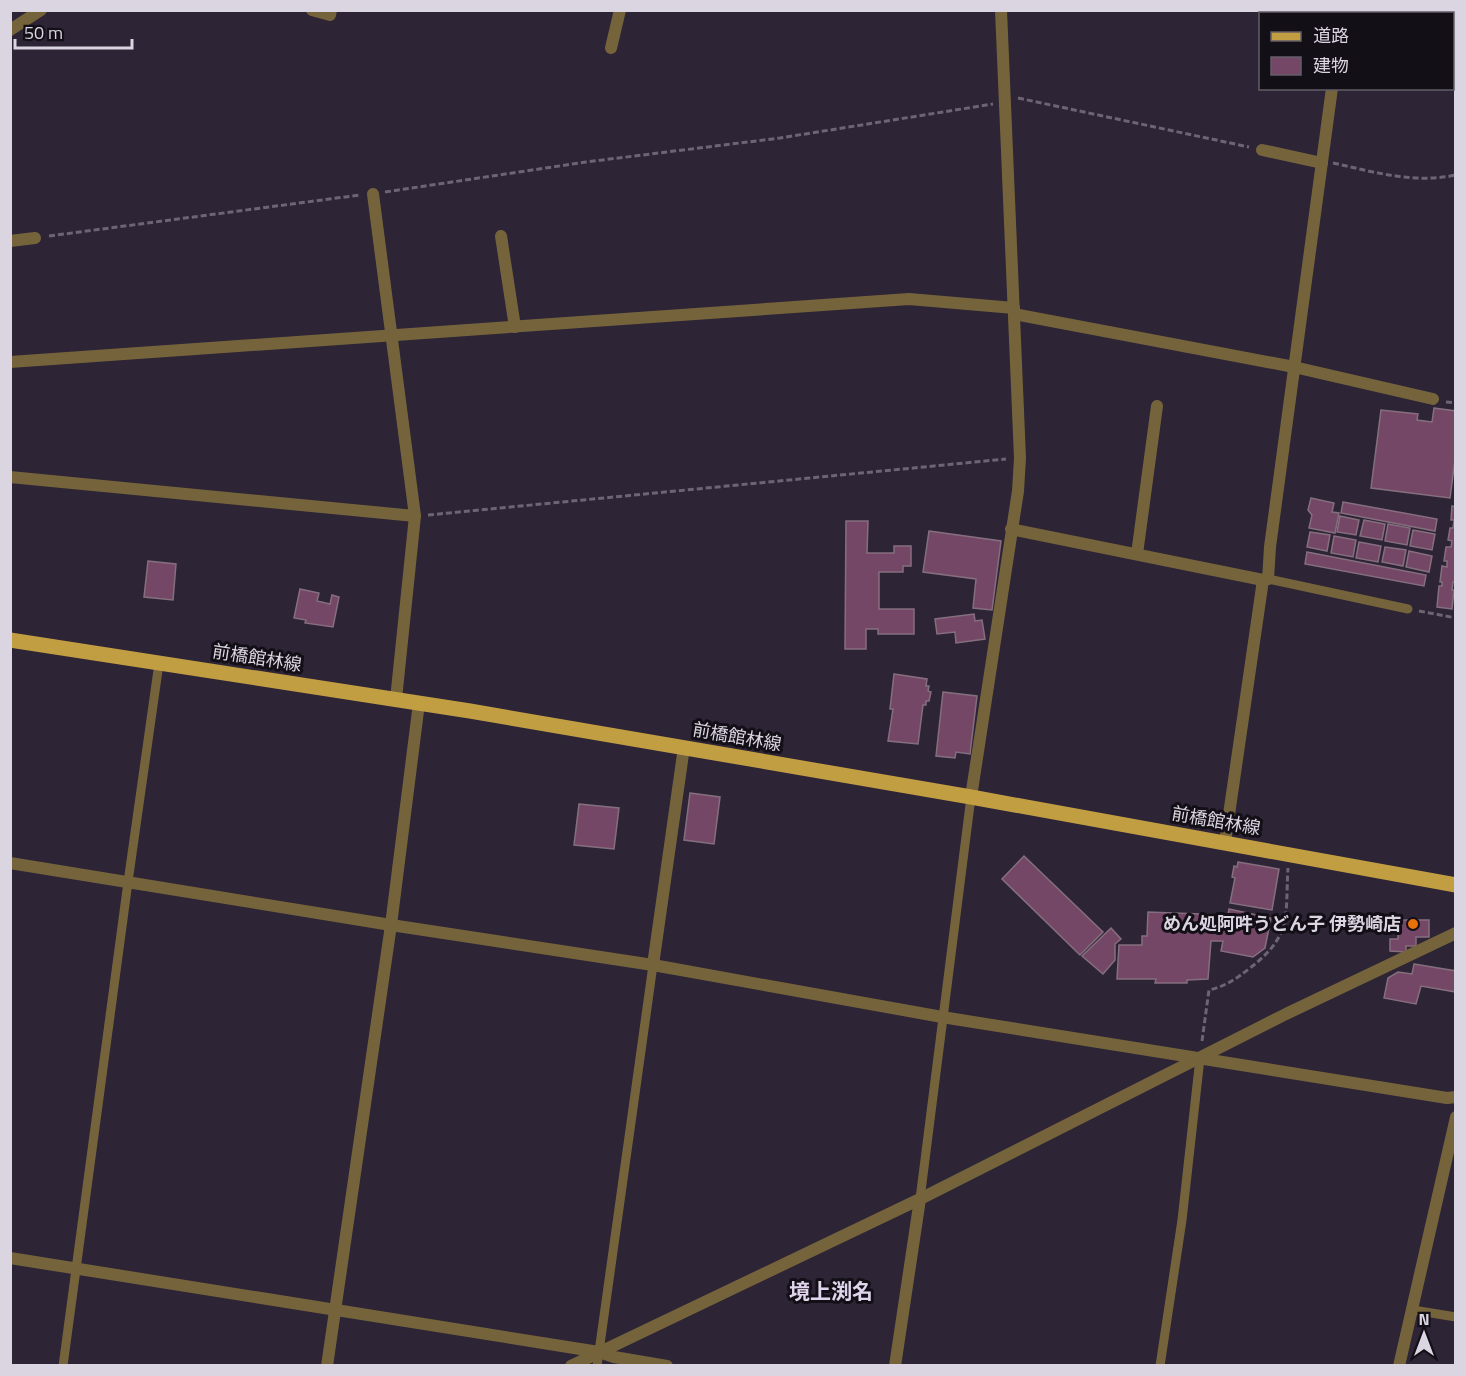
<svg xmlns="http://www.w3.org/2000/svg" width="1466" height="1376" font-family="'Titillium Web','Noto Sans JP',sans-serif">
	<rect width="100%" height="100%" fill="#2d2436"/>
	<g fill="#754767" stroke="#856f7e" stroke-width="1.5">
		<path d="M1434 408 1456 411V452L1450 498 1371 488 1381 410 1418 414 1417 420 1432 422Z"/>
		<path d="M1311 498 1334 503 1332 512 1339 513 1335 533 1309 528 1312 515 1308 510Z"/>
		<path d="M1343 502 1437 519 1435 531 1341 513Z"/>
		<path d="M1452 506 1456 507V582H1453L1452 590H1454L1452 609 1437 607 1439 586H1442V582H1440L1442 566 1447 567V561H1444L1446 547H1451L1452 541 1448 540 1450 528H1453L1454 520H1451Z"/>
		<path d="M1340 516 1359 520 1356 535 1337 532Z"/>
		<path d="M1364 520 1385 524 1382 540 1360 536Z"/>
		<path d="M846 521H868L867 553H894V546H911V566H903V572H879V609H914V634H878V629H866V649H845Z"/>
		<path d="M1388 524 1410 528 1407 545 1385 541Z"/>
		<path d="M1413 530 1435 534 1432 550 1410 546Z"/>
		<path d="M929 531 1001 541 992 610 973 608 976 579 923 572Z"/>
		<path d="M1310 532 1330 535 1327 551 1307 547Z"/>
		<path d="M1334 536 1356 540 1353 557 1331 553Z"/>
		<path d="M1359 542 1381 546 1378 562 1356 558Z"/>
		<path d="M1385 547 1406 550 1403 566 1382 562Z"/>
		<path d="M1409 551 1432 556 1429 572 1406 567Z"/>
		<path d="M1307 552 1426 575 1424 586 1305 564Z"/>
		<path d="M148 561 176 564 173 600 144 597Z"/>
		<path d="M300 589 319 593 317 601 330 604 332 595 339 597 333 627 305 623 306 620 294 618Z"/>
		<path d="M974 614 975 621 982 620 985 639 956 643 955 632 937 634 935 619Z"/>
		<path d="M894 674 927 679 926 686H929L928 691 931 692 929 701H926V705H923L918 744 888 741 893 709H890Z"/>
		<path d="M943 692 977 696 970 754 956 752 955 758 936 756Z"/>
		<path d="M690 793 720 797 714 844 684 840Z"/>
		<path d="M579 804 619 808 614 849 574 845Z"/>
		<path d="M1024 856 1103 932 1080 955 1002 879Z"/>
		<path d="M1238 862 1279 869 1272 910 1230 903 1235 878 1232 877 1234 866 1237 867Z"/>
		<path d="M1229 909 1271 918 1265 948 1253 957 1221 951 1223 941H1211L1208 979 1187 980V983H1155L1156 979H1117L1119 945H1142V936H1147L1148 912 1228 915Z"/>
		<path d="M1398 920H1429V937H1416V946H1406V952L1390 951V939H1398Z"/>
		<path d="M1111 928 1121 939 1115 944V960L1103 974 1082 956Z"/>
		<path d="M1414 964 1456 971V992L1421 986 1416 1004 1384 998 1388 978 1398 972 1412 974Z"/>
	</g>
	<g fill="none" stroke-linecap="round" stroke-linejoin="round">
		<g stroke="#6c6574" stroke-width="3" stroke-dasharray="6 3" stroke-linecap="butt">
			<path d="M1018 98 1249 147"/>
			<path d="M1333 163C1374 172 1414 184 1456 175"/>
			<path d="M385 192 586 162 780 138 993 104"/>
			<path d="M49 236 360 195"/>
			<path d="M1446 402 1456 403"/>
			<path d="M428 515 1006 459"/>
			<path d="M1419 611 1456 618"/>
			<path d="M1202 1041 1209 990C1226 986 1236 979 1250 968 1293 935 1285 916 1288 868"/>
		</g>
		<g stroke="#75643b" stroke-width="9">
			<path d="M1268 579 1408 609"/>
			<path d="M920 1199 971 797"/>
			<path d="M1413 1310 1456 1317"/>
			<path d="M63 1366 128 882 159 663"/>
			<path d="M597 1366 653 965"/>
			<path d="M1160 1366 1182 1220 1200 1058"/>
		</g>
		<g stroke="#75643b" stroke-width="12">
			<path d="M312 10 330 15 331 10"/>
			<path d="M1310 10 1312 14"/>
			<path d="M10 30 41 10"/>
			<path d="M611 48 620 10"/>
			<path d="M1262 150 1322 163"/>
			<path d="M373 194 415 516 396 699"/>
			<path d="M501 236 515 327"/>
			<path d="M10 241 35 238"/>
			<path d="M1014 314 1294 367 1433 399"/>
			<path d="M10 362 909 299 1014 308"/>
			<path d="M10 477 415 516"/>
			<path d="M1011 529 1263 580 1268 579 1270 547 1332 88"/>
			<path d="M1137 554 1157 406"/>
			<path d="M971 797 1018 491 1020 458 1001 10"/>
			<path d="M1225 842 1263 580"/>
			<path d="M10 863 391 925 653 965 942 1017 1447 1098 1456 1097"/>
			<path d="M653 965 684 747"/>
			<path d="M10 1258 599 1352 614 1357 667 1366"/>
			<path d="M327 1366 391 925 419 703"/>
			<path d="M571 1366 920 1199 1286 1014 1456 933"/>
			<path d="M895 1366 920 1199"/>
			<path d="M1399 1366 1456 1117"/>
		</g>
		<path stroke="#c29e43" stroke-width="15" d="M10 640 470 711 971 797 1456 885"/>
	</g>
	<circle fill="#e8710a" stroke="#130f17" stroke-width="2" cx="1413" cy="924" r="6"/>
	<g text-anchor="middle" stroke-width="6" stroke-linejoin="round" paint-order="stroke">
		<g font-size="18" fill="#dbd5e1" stroke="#130f17">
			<text transform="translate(257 658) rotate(9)" y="6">前橋館林線</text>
			<text transform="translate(737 737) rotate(10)" y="6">前橋館林線</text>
			<text transform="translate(1216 821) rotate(10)" y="6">前橋館林線</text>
		</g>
		<g font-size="18" font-weight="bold" fill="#dbd5e1" stroke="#130f17" text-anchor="end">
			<text x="1401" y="930">めん処阿吽うどん子 伊勢崎店</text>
		</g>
		<g font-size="21" font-weight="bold" fill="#e1d5ed" stroke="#130f17">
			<text x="831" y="1299">境上渕名</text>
		</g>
	</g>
	<rect width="1466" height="1376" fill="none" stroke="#dbd5e1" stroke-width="24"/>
	<rect x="1259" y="12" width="195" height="78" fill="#130f17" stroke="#635e68" stroke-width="1.5"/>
	<rect x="1271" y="32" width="30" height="9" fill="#c29e43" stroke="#635e68" stroke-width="1.5"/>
	<text x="1313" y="42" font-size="18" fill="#dbd5e1">道路</text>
	<rect x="1271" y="57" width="30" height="18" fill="#754767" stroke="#635e68" stroke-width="1.5"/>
	<text x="1313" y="72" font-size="18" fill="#dbd5e1">建物</text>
	<g transform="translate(1424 1334)" stroke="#130f17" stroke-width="4.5" paint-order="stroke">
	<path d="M0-4.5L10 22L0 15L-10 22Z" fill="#dbd5e1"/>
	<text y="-9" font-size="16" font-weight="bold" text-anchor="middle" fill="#dbd5e1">N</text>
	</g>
	<path d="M15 39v9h117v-9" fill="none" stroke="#dbd5e1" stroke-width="3"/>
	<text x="24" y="39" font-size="18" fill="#dbd5e1" stroke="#130f17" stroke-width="4.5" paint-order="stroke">50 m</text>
</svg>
